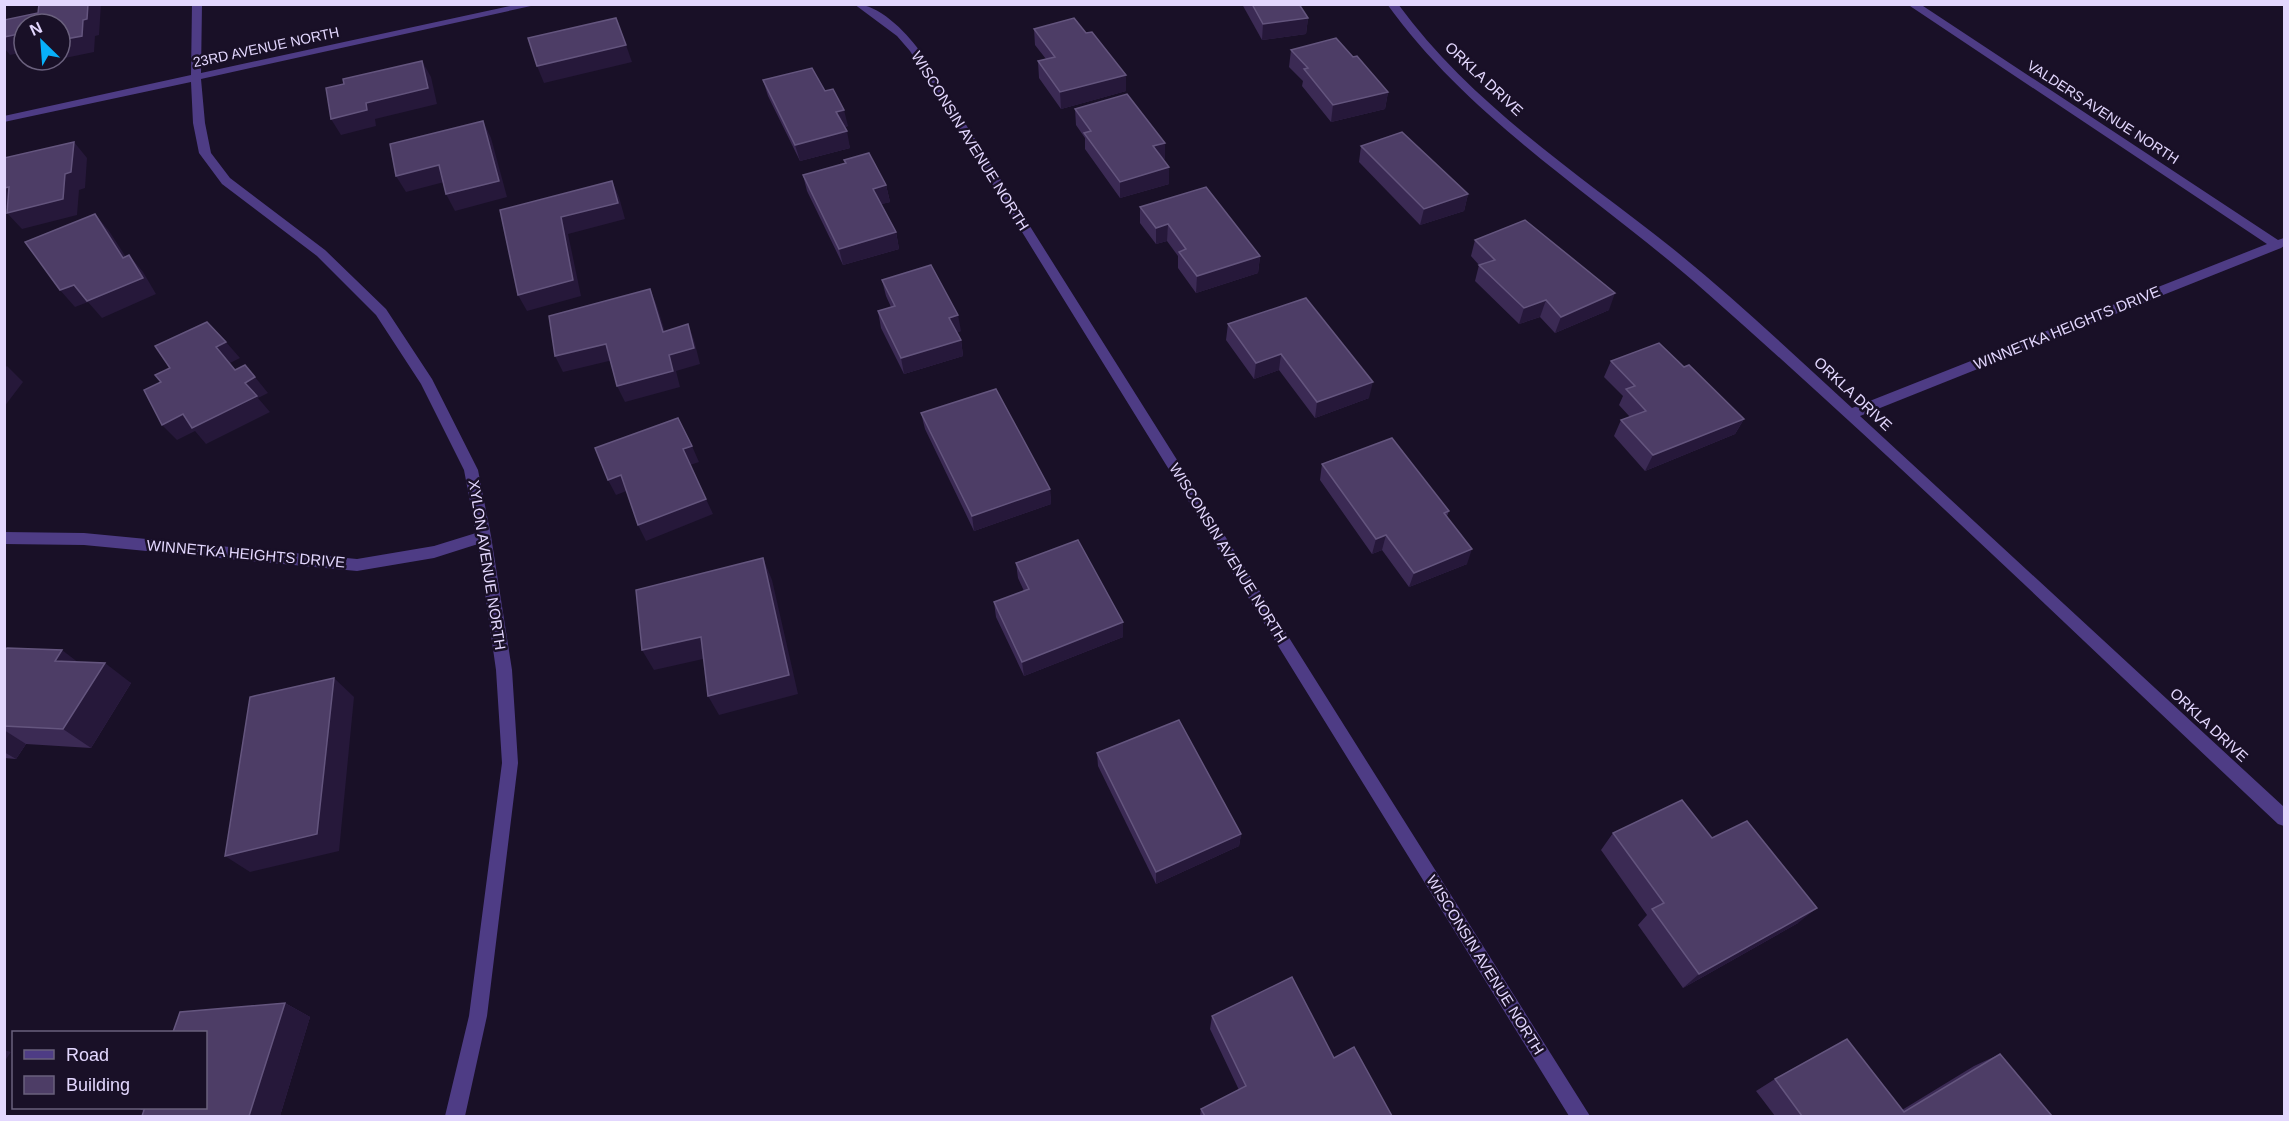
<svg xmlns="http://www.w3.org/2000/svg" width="2289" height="1121" font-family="Arial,sans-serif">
	<rect width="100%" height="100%" fill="#191027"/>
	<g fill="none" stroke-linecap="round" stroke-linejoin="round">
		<g fill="#4e3c85" fill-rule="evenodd">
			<path d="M192 4H202L201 73 519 4H540L201 79 205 123 211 153 230 178 325 250 386 309 432 379 478 470 491 536 512 670 518 763 487 1016 465 1116H445L469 1016 502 763 496 670 478 544 434 558 357 571 84 545 4 544V532L84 533 357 559 434 546 476 533 464 470 421 384 376 315 317 256 222 184 199 153 193 123 191 82 4 122V116L191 75Z"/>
			<path d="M854 4C879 4 905 31 919 50L1590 1116H1569L910 51 897 36Z"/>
			<path d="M1387 4H1398C1471 104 1576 172 1672 248 1734 298 1793 354 1852 408L2267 244 1907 4H1920L2278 240 2284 238V246L2281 248 1860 416 2284 807V826L2278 824C2088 646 1902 465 1707 293 1600 198 1472 122 1387 4Z"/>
		</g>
	</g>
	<g fill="#3b2a54">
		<path d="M1242 4H1299L1308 18 1306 34 1262 40Z"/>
		<path d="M1034 29 1086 33 1126 75V91L1061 109 1039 78 1038 61 1046 59 1035 45Z"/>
		<path d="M1291 50 1353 57 1388 92 1385 109 1331 122 1302 86 1303 81 1289 67Z"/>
		<path d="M763 80 825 91 848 126 844 127 850 148 800 161 768 96Z"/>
		<path d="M1075 109 1165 143V159L1163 160 1169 167V184L1120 198 1085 149V138L1076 125Z"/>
		<path d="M1361 146 1468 194 1464 211 1420 225 1359 162Z"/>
		<path d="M844 160 886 185 890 202 881 204 896 232 899 249 843 265 807 191 803 175 845 163Z"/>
		<path d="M1140 207 1260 256 1258 273 1196 293 1178 268V256L1167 241 1156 244 1140 223Z"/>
		<path d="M1475 240 1609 310 1555 333 1540 317 1519 324 1475 281 1479 265 1471 256Z"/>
		<path d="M882 280 961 331 957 332 961 340 963 356 904 374 881 328 878 311 891 307 886 296Z"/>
		<path d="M1228 324 1369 398 1315 418 1279 370 1254 379 1226 340Z"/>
		<path d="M1611 361 1684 367 1744 419 1735 434 1645 471 1614 436 1621 420 1630 417 1619 405 1623 396 1604 377Z"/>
		<path d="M921 413 1050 489 1051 504 974 531 925 429Z"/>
		<path d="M1322 464 1449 511 1447 516 1467 564 1409 587 1382 550 1372 554 1320 480Z"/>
		<path d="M1016 563 1123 622V637L1024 676 996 617 994 602 1024 591 1018 578Z"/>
		<path d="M4 651 77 662 131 683 91 748 26 744 16 759 4 758Z"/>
		<path d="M1097 753 1241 834 1239 846 1156 884 1098 766Z"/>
		<path d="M1613 833 1798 923 1683 988 1638 925 1647 915 1601 850Z"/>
		<path d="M285 1003 310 1017 280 1116H142L144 1111 134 1107H206V1032H173L180 1012Z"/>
		<path d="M1212 1016 1334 1058 1392 1116H1200L1201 1109 1239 1090 1210 1029Z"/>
		<path d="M2000 1054 2052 1116H1775L1756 1091 1775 1079 1902 1110 1974 1066Z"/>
	</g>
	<g fill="#26183a">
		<path d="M88 4H101L99 35 95 36 94 52 60 59V40Z"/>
		<path d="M1308 18 1306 34 1262 40 1263 24Z"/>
		<path d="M24 33V52L10 55 4 48V37Z"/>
		<path d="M626 45 632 62 544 83 537 66Z"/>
		<path d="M44 60H57L46 62Z"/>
		<path d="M422 61 431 77 437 104 375 119 376 126 341 135 331 119 366 103Z"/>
		<path d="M1126 75V91L1061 109 1060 92Z"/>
		<path d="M1388 92 1385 109 1331 122 1333 105Z"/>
		<path d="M844 110 848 126 840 129 836 112Z"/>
		<path d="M483 121 491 138 507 197 455 211 446 194Z"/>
		<path d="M847 131 850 148 800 161 795 145Z"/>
		<path d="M74 142 87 158 85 188 79 190 77 215 22 229 7 213 65 174Z"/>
		<path d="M1165 143V159L1153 163V146Z"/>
		<path d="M439 165 448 181 406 192 396 176Z"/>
		<path d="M1169 167V184L1120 198V182Z"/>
		<path d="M612 181 619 197 625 219 568 234 581 296 527 311 518 295 561 217Z"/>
		<path d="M886 185 890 202 876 206 873 189Z"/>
		<path d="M9 187 24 203 4 208V188Z"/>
		<path d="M1468 194 1464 211 1420 225 1424 209Z"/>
		<path d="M95 214 109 231 137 274 123 258Z"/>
		<path d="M1168 224 1167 241 1156 244V228Z"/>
		<path d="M896 232 899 249 843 265 839 249Z"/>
		<path d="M129 255 143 272 156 294 102 318 88 302 75 307 60 290Z"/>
		<path d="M1260 256 1258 273 1196 293 1197 276Z"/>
		<path d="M650 289 657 306 670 348 663 332Z"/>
		<path d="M1615 293 1609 310 1555 333 1561 317Z"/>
		<path d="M1546 300 1540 317 1519 324 1524 308Z"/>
		<path d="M958 315 961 331 951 334 949 318Z"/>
		<path d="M688 324 694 340 700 364 676 371 680 387 625 402 617 386 669 355Z"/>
		<path d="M961 340 963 356 904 374 901 358Z"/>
		<path d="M226 342 240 358 230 363 216 347Z"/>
		<path d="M606 344 613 360 563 372 555 356Z"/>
		<path d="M1281 354 1279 370 1254 379 1256 363Z"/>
		<path d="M7 366 23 382 4 407V369Z"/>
		<path d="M255 377 268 393 258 398 270 412 206 444 195 431 177 440 162 425Z"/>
		<path d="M1373 382 1369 398 1315 418 1317 402Z"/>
		<path d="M1744 419 1735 434 1645 471 1653 455Z"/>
		<path d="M692 446 699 462 690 465 683 449Z"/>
		<path d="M621 475 629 490 616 495 608 480Z"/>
		<path d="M1050 489 1051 504 974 531 972 516Z"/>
		<path d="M706 499 713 514 646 541 638 525Z"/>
		<path d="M1386 535 1382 550 1372 554 1376 539Z"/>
		<path d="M1472 549 1467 564 1409 587 1414 573Z"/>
		<path d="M763 558 772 580 798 694 719 715 708 696Z"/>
		<path d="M1123 622V637L1024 676 1022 662Z"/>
		<path d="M701 637 712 657 654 670 642 650Z"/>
		<path d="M62 650 88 670 55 661Z"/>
		<path d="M105 663 131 683 91 748 63 729Z"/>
		<path d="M334 678 354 697 339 851 250 872 225 856Z"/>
		<path d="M4 730 26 744 16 759 4 752Z"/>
		<path d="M1241 834 1239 846 1156 884V872Z"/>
		<path d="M1817 908 1798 923 1683 988 1699 974Z"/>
		<path d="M285 1003 310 1017 280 1116H249Z"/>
		<path d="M4 1050 11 1052 4 1062Z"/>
	</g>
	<g fill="#4d3d66" stroke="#64557e" stroke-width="1.5">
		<path d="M39 4H88L87 19 83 20 82 36 60 40V24H24V33L4 37V20L38 13Z"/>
		<path d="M1252 4H1299L1308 18 1263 24Z"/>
		<path d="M616 18 626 45 537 66 528 38Z"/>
		<path d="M1074 18 1086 33 1092 32 1126 75 1060 92 1038 61 1055 57 1034 29Z"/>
		<path d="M1336 38 1353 57 1357 56 1388 92 1333 105 1304 69 1308 68 1291 50Z"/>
		<path d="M422 61 428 88 366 103 367 110 331 119 326 88 344 84 343 79Z"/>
		<path d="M812 68 825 91 833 89 844 110 836 112 847 131 795 145 763 80Z"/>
		<path d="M1127 94 1165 143 1153 146 1169 167 1120 182 1084 133 1091 131 1075 109Z"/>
		<path d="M483 121 499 181 446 194 439 165 396 176 390 144Z"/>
		<path d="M1402 132 1468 194 1424 209 1361 146Z"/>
		<path d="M74 142 71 172 65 174 63 199 7 213 9 187 4 188V158Z"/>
		<path d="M869 153 886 185 873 189 896 232 839 249 803 175 846 163 844 160Z"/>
		<path d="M612 181 618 203 561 217 573 280 518 295 500 210Z"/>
		<path d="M1206 187 1260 256 1197 276 1179 252 1186 249 1168 224 1156 228 1140 207Z"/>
		<path d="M95 214 123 258 129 255 143 278 87 301 74 285 60 290 25 242Z"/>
		<path d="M1525 220 1615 293 1561 317 1546 300 1524 308 1479 265 1495 260 1475 240Z"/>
		<path d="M931 265 958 315 949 318 961 340 901 358 878 311 895 306 882 280Z"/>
		<path d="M650 289 663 332 688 324 694 348 669 355 673 371 617 386 606 344 555 356 549 316Z"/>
		<path d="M1306 298 1373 382 1317 402 1281 354 1256 363 1228 324Z"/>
		<path d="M207 322 226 342 216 347 235 370 245 365 255 377 245 383 257 396 192 428 183 414 162 425 144 390 161 382 155 375 170 368 155 346Z"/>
		<path d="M1659 343 1684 367 1689 365 1744 419 1653 455 1621 420 1646 411 1626 389 1635 386 1611 361Z"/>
		<path d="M996 389 1050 489 972 516 921 413Z"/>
		<path d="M678 418 692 446 683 449 706 499 638 525 621 475 608 480 595 448Z"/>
		<path d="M1392 438 1449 511 1444 513 1472 549 1414 573 1386 535 1376 539 1322 464Z"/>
		<path d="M1078 540 1123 622 1022 662 994 602 1029 589 1016 563Z"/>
		<path d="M763 558 789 675 708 696 701 637 642 650 636 590Z"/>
		<path d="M7 648 62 650 55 661 105 663 63 729 4 726V651Z"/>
		<path d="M334 678 317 834 225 856 250 697Z"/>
		<path d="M1179 720 1241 834 1156 872 1097 753Z"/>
		<path d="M1682 800 1712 838 1747 821 1817 908 1699 974 1652 909 1664 903 1613 833Z"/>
		<path d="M1292 977 1334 1058 1354 1047 1392 1116H1205L1201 1109 1246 1086 1212 1016Z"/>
		<path d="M285 1003 249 1116H142L145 1107H206V1032H173L180 1012Z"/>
		<path d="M1847 1039 1904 1112 2000 1054 2052 1116H1802L1775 1079Z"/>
	</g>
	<g text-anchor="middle" stroke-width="5" stroke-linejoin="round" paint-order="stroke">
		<g font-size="14" fill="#e3d7fe" stroke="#191027">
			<text transform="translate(266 47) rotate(-12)" y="5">23RD AVENUE NORTH</text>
			<text transform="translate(2103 112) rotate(33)" y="5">VALDERS AVENUE NORTH</text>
		</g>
		<g font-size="15" fill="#e3d7fe" stroke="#191027">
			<text transform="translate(1484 79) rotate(43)" y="5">ORKLA DRIVE</text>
			<text transform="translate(970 141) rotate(58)" y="5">WISCONSIN AVENUE NORTH</text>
			<text transform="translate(2067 328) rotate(-22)" y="5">WINNETKA HEIGHTS DRIVE</text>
			<text transform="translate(1853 394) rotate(43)" y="5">ORKLA DRIVE</text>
			<text transform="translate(1228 553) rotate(58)" y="5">WISCONSIN AVENUE NORTH</text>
			<text transform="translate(246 554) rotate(5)" y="5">WINNETKA HEIGHTS DRIVE</text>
			<text transform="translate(487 565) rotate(81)" y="5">XYLON AVENUE NORTH</text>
			<text transform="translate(2209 725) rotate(43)" y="5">ORKLA DRIVE</text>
			<text transform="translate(1485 965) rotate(58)" y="5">WISCONSIN AVENUE NORTH</text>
		</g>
	</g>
	<rect width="2289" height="1121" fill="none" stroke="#e3d7fe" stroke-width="12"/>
	<rect x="12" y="1031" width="195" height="78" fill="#191027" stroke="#6a607d" stroke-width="1.5"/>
	<rect x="24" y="1050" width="30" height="9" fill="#4e3c85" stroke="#6a607d" stroke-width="1.5"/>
	<text x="66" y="1061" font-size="18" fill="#e3d7fe">Road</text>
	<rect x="24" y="1076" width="30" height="18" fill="#4d3d66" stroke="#6a607d" stroke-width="1.5"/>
	<text x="66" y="1091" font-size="18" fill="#e3d7fe">Building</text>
	<g transform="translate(42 42) rotate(335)"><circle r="28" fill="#191027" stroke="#6a607d" stroke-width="1.5"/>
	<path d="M0-4.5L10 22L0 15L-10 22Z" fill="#08b0f9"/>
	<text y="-9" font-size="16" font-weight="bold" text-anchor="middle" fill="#e3d7fe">N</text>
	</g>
</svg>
